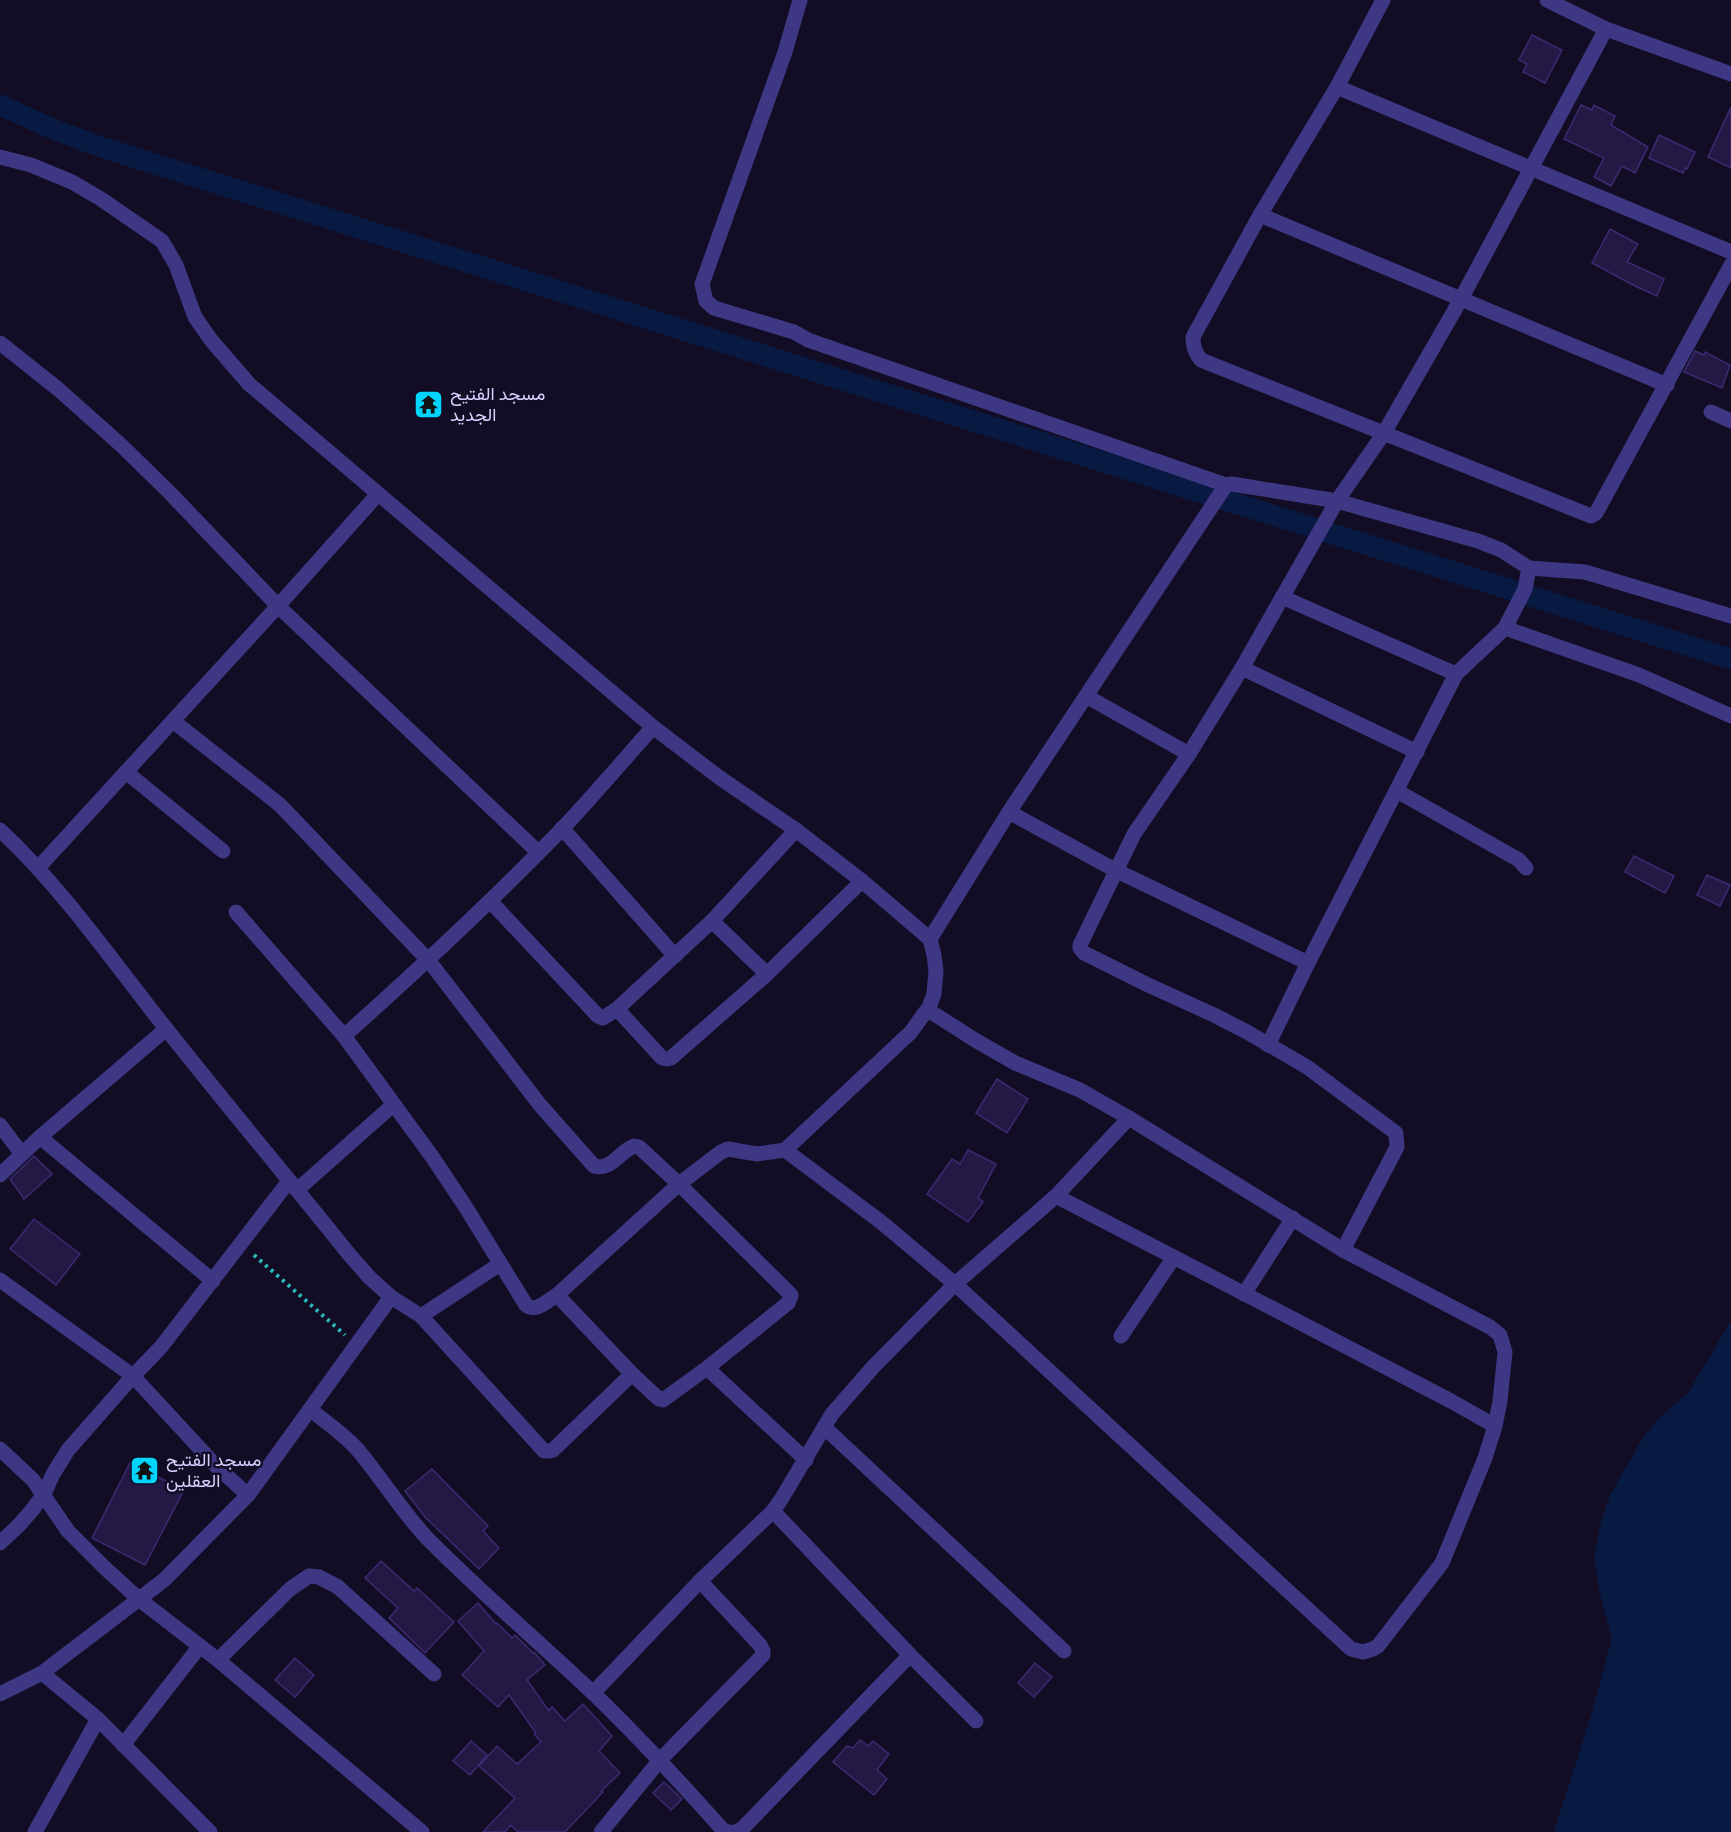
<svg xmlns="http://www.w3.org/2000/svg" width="1731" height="1832" font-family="'Archivo Narrow',Vazirmatn,sans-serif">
	<rect width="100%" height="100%" fill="#120d24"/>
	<path fill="#081a42" d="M1731 1321V1832H1554L1592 1712 1612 1638 1600 1594 1594 1556 1601 1522 1611 1493 1643 1438 1659 1418 1688 1393Z"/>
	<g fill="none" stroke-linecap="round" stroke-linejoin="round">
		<path stroke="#081a42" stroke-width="21" d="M0 105 55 130 104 148 1731 659"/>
	</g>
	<g fill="#241945" stroke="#3c2a72" stroke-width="1.5">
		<path d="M1532 35 1562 50 1545 83 1523 72 1527 64 1519 60Z"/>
		<path d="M1581 105 1592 110 1594 105 1615 116 1611 125 1648 147 1635 173 1622 166 1611 186 1594 177 1604 158 1564 139Z"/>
		<path d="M1731 107V168L1708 157Z"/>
		<path d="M1659 135 1695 152 1687 169 1685 168 1683 173 1649 158Z"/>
		<path d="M1610 229 1638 244 1627 262 1664 279 1657 296 1635 286 1592 263Z"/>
		<path d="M1695 351 1704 355 1705 352 1730 365 1722 388 1684 372Z"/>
		<path d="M1634 856 1674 876 1665 893 1625 872Z"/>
		<path d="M1707 875 1730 885 1720 906 1697 895Z"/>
		<path d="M997 1079 1028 1099 1007 1133 976 1113Z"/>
		<path d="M968 1150 996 1164 978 1198 983 1202 968 1222 927 1194 952 1159 960 1164Z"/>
		<path d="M34 1156 52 1174 24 1199 10 1179Z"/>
		<path d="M34 1219 80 1254 56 1285 10 1249Z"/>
		<path d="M130 1463 184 1490 145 1565 92 1538Z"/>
		<path d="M432 1469 488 1526 483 1531 499 1548 479 1569 425 1517 405 1491Z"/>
		<path d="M381 1561 414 1591 417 1588 454 1622 425 1653 389 1618 398 1608 365 1578Z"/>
		<path d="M478 1603 496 1624 497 1623 512 1638 515 1635 533 1653 534 1652 545 1665 527 1680 549 1711 552 1707 565 1721 583 1704 612 1736 599 1751 620 1773 601 1791 603 1792 565 1832H518L511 1825 505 1832H483L515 1798 479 1766 497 1746 517 1764 541 1742 534 1734 536 1733 509 1695 498 1707 462 1675 484 1651 458 1621Z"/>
		<path d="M295 1658 314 1675 295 1697 275 1680Z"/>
		<path d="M1035 1663 1052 1677 1034 1697 1018 1683Z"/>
		<path d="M860 1740 868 1746 873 1741 889 1754 877 1770 887 1779 874 1795 833 1762 847 1746 853 1748Z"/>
		<path d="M471 1741 487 1755 470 1775 453 1761Z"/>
		<path d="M664 1782 682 1799 671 1810 653 1793Z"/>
	</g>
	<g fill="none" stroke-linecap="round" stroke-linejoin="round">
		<path stroke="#2ab9b8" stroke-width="4" stroke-dasharray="3 4.5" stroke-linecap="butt" d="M254 1255 345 1335"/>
		<g stroke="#3e3784" stroke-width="15">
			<path d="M800 0 785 52 702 284 706 301 714 308 794 332 808 340 1226 485"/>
			<path d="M1383 0 1337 87 1260 215 1193 337C1193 347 1195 352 1201 360L1591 516 1596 513 1731 265"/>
			<path d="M1547 0 1606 29 1731 74"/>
			<path d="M1337 87 1731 252"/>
			<path d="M0 157 31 165 72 182 101 199 162 241 176 265 195 317 211 340 249 384 653 727 720 778 796 830 862 881 930 939 934 955 936 971 934 994 928 1010 926 1011 911 1032 785 1150"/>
			<path d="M1260 215 1667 385"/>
			<path d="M0 343 58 389 121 445 171 494 278 606 538 852"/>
			<path d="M1711 412 1731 421"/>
			<path d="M1282 597 1456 674"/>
			<path d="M1505 628 1639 675 1731 716"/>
			<path d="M1242 668 1417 752"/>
			<path d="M1086 696 1189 754"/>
			<path d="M173 721 280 805 429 961 540 1105 594 1166C611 1171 619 1152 634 1146L639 1147 679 1184 791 1295 788 1303 707 1368 663 1400 659 1399 632 1374 557 1295"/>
			<path d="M126 772 223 851"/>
			<path d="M1397 791 1519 860 1526 868"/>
			<path d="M1009 812 1115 870 1308 963"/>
			<path d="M562 828 675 956"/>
			<path d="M0 830C62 888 111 959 164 1026 224 1102 287 1177 348 1253L369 1277 391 1297 421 1316 544 1451H549L553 1450 632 1374"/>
			<path d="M38 868 278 606 378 494"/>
			<path d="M490 901 598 1016 603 1018 617 1009 712 921 796 830"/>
			<path d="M236 912 344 1036 433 1158 465 1206 526 1305C536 1313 547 1301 557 1295L679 1184 721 1152 728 1149 757 1154 785 1150 881 1222 955 1284 1351 1649 1363 1652 1373 1649 1378 1646 1442 1563 1485 1458 1495 1426 1500 1401 1505 1352 1500 1335 1490 1327 1343 1250 1129 1118 1080 1090 1015 1063 975 1040 928 1010"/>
			<path d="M712 921 767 974"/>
			<path d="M930 939 1009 812 1226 485 1232 484 1337 501 1478 541 1501 550 1529 568 1585 572 1731 616"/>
			<path d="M617 1009 662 1058 667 1059 671 1058 767 974 862 881"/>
			<path d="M344 1036C419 969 492 901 562 829 593 796 623 761 653 727"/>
			<path d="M1268 1045 1308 963 1456 674 1505 628 1525 589 1529 568"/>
			<path d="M0 1125 22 1154"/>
			<path d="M40 1137 213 1281"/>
			<path d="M0 1175 40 1137 166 1029"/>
			<path d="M297 1190 393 1105"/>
			<path d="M1056 1196 1451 1401 1495 1426"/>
			<path d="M1343 1250 1397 1147 1396 1133 1307 1067 1247 1032 1214 1015 1146 984 1084 953 1080 948V945L1134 834 1189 754 1242 668 1337 501 1384 433 1461 299 1606 29"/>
			<path d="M0 1280 133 1376 217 1467 248 1495"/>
			<path d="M1244 1294 1293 1218"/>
			<path d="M421 1316 500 1264"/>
			<path d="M1121 1336 1174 1257"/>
			<path d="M707 1368 806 1460"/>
			<path d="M311 1410C328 1424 348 1437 362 1455 384 1482 402 1511 426 1537 479 1591 537 1640 592 1692 638 1736 681 1783 723 1830L729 1832"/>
			<path d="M824 1427 1064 1651"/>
			<path d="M0 1449 33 1480 68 1531 105 1568 140 1600 218 1660 422 1832"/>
			<path d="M773 1511 910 1655 976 1721"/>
			<path d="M0 1543 20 1524 33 1509 44 1494 53 1474 68 1450 133 1376 161 1347 289 1181"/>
			<path d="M218 1660 290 1589 309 1576 319 1577 338 1587 434 1674"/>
			<path d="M42 1673 164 1580 248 1495 391 1297"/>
			<path d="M593 1693 700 1581 773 1511 782 1498 832 1414 874 1366 955 1284 1056 1196 1129 1118"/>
			<path d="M0 1694 42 1673 98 1719 210 1832"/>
			<path d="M123 1745 200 1646"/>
			<path d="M35 1832 98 1719"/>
			<path d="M601 1832 660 1760 763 1655V1651L760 1645 700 1581"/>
			<path d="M735 1832 742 1829 910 1655"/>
		</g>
	</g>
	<defs>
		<symbol id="temple-square" viewBox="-11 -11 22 22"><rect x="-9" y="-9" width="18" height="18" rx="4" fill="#00d4fb" stroke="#120d24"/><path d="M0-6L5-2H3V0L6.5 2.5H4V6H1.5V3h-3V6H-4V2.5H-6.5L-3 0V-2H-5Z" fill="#111"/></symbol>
	</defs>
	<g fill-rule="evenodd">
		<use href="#temple-square" x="412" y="388" width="33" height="33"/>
		<use href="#temple-square" x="128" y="1454" width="33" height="33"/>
	</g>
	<g text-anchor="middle" stroke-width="5" stroke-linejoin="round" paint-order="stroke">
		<g font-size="18" fill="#d8d0ff" stroke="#120d24" text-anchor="start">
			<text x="450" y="400">مسجد الفتيح<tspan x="450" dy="21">الجديد</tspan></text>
			<text x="166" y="1466">مسجد الفتيح<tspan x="166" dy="21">العقلين</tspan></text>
		</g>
	</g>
</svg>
